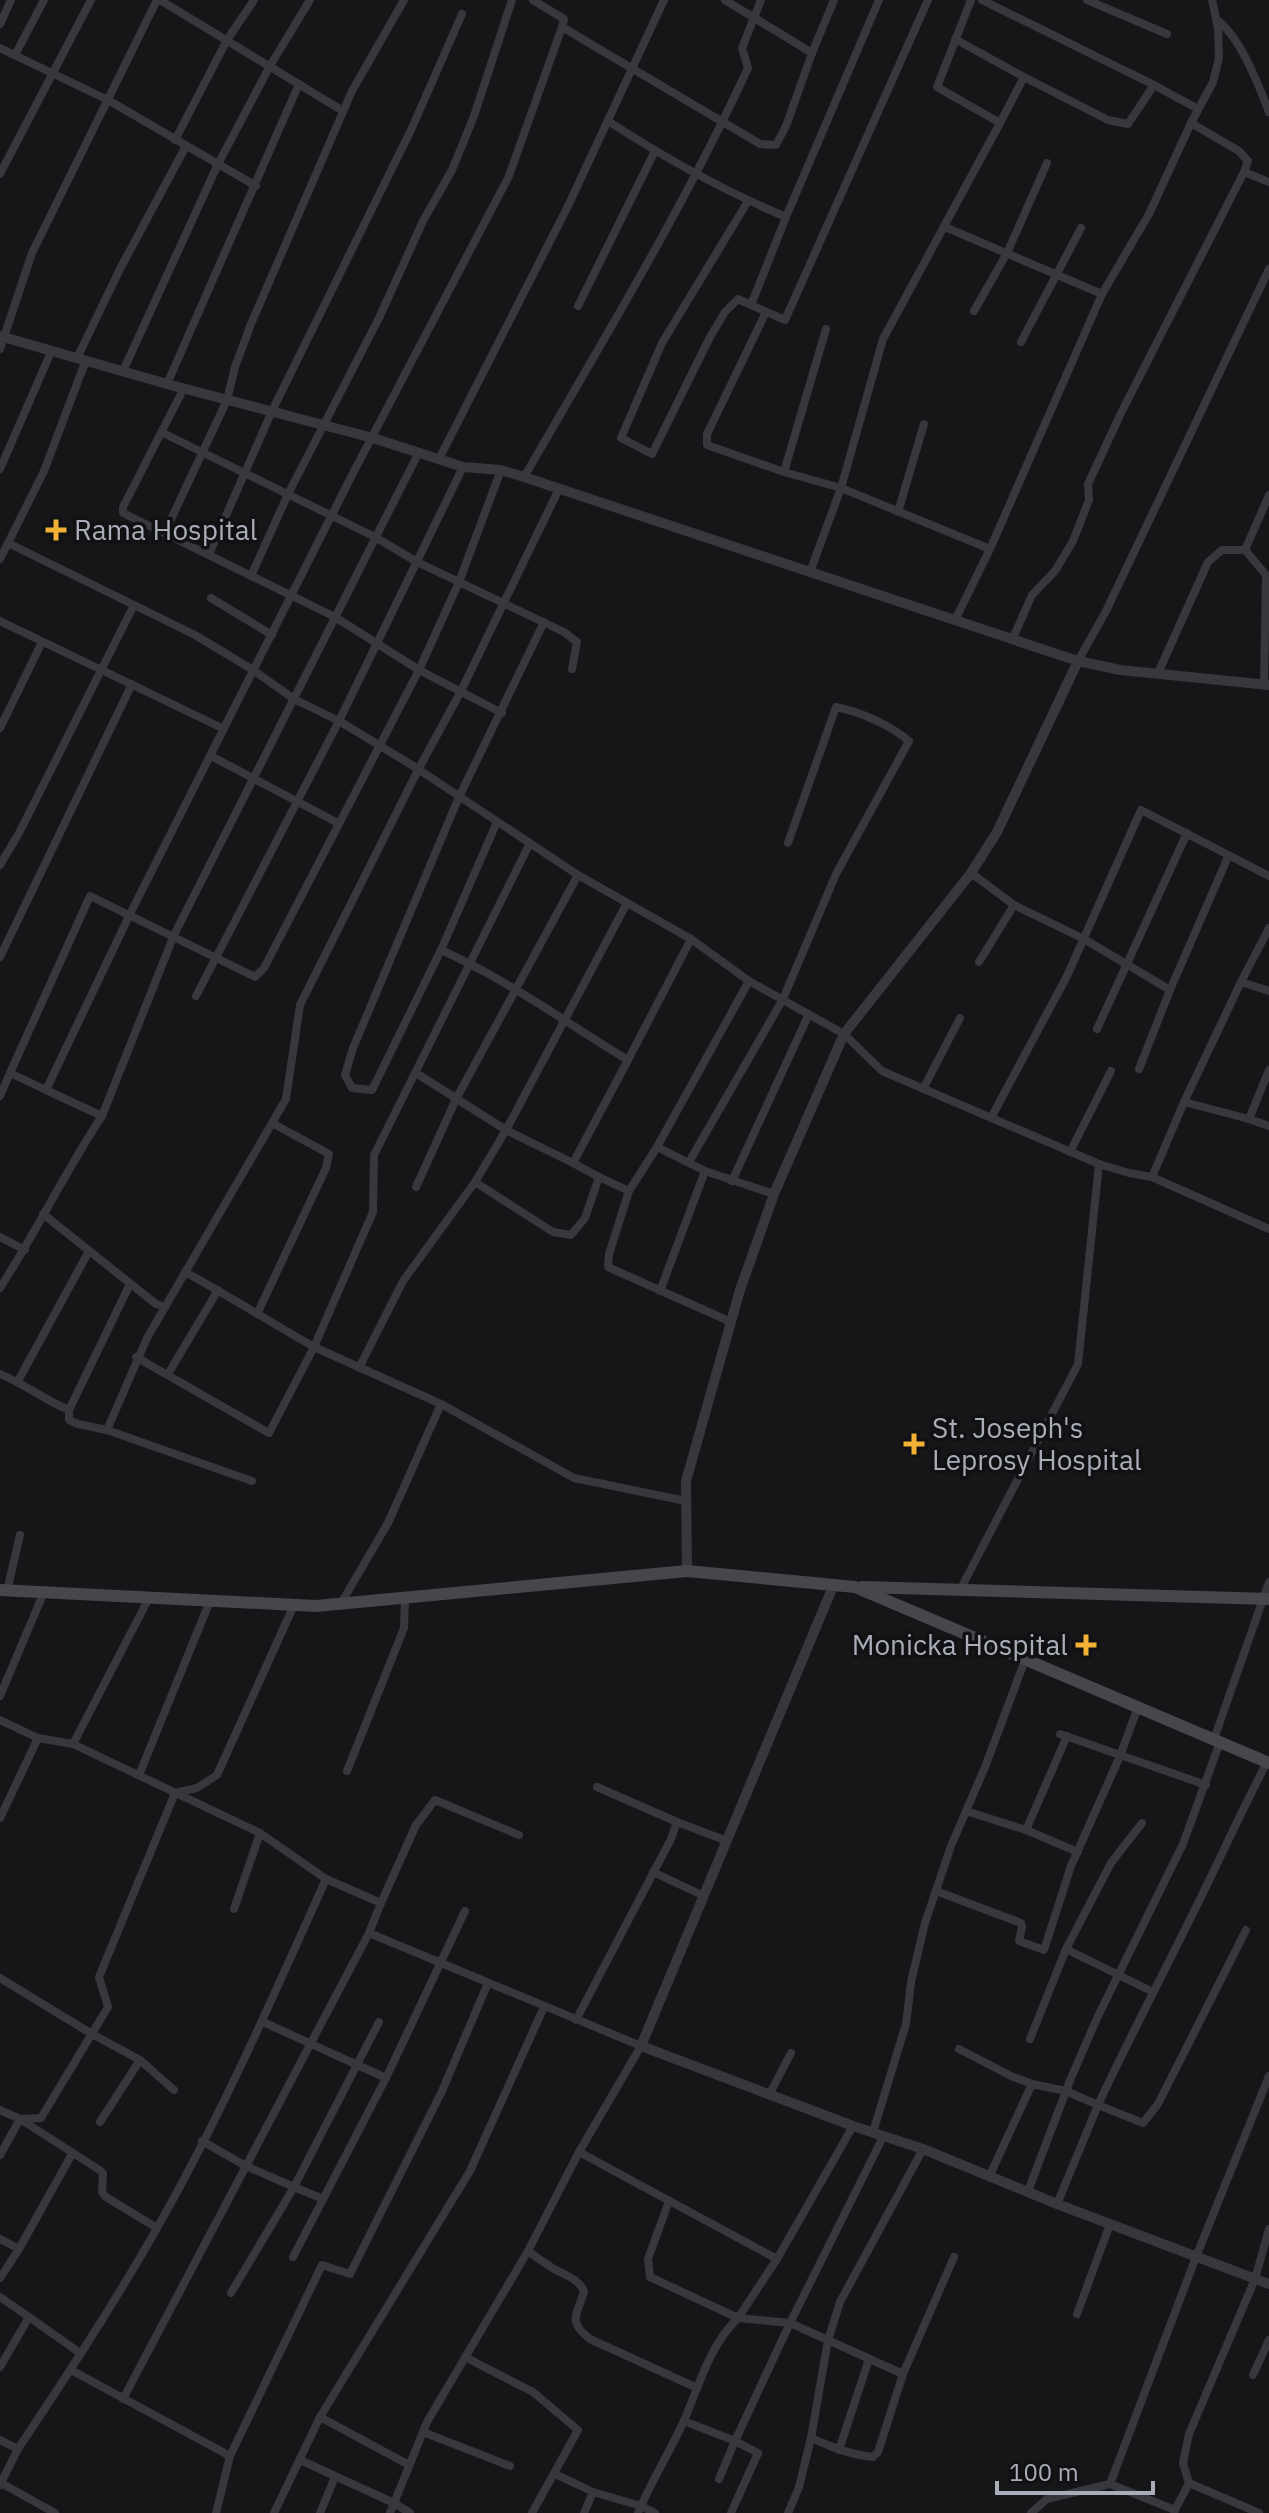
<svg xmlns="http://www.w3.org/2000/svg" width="1269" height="2513" font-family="'IBM Plex Sans',sans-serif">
	<rect width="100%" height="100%" fill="#161618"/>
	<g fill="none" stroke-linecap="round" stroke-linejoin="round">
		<g stroke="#37383d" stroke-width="8">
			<path d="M160 0 343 111"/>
			<path d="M533 0 564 19 562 27 760 144 776 145 786 126 812 53 834 0"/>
			<path d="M725 0 812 53"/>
			<path d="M982 0 1154 85 1128 124 1108 120 1024 77"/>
			<path d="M1087 0 1167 34"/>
			<path d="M1217 20C1241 38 1258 84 1269 112"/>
			<path d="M0 24 11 0"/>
			<path d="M955 39 1024 77 1000 123"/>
			<path d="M0 48 108 100 256 186"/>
			<path d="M15 55 44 0"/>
			<path d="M1154 85 1198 109"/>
			<path d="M608 121C665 158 724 191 786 217L879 0"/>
			<path d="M1191 123 1239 151 1248 161 1244 172 1269 182"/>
			<path d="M175 140 227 40 254 0"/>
			<path d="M0 174 91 0"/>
			<path d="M748 201 662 343 621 438 652 454 710 337 725 312 738 299 751 305 786 217"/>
			<path d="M945 227 1102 294"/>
			<path d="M751 305 785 320 928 0"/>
			<path d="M578 306 655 151"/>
			<path d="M974 311 1007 253 1047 163"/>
			<path d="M766 312 707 434V445L784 472 841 488 990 549"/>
			<path d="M1021 342 1081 228"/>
			<path d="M0 349 32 253 157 0"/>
			<path d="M77 358 120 269 186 146"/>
			<path d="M123 371 218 164 270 66 310 0"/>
			<path d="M167 384 299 84"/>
			<path d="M184 388 123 507V513L335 617 419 670 502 713"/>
			<path d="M163 433 375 537 417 562 564 632 577 642 572 669"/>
			<path d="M439 459 568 206 664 0"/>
			<path d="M0 469 51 352"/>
			<path d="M784 472 826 329"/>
			<path d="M524 477C602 342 683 209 748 68L742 48 761 0"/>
			<path d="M898 512 924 424"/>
			<path d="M165 532 227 400 235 367 251 324 352 91 404 0"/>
			<path d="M8 543 195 635 253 670 294 699 339 721 415 767 578 875 691 939 749 981 844 1034 882 1071 1099 1164 1129 1173 1152 1177 1184 1102 1249 1119 1269 1070"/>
			<path d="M1245 550 1269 495"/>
			<path d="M209 554 272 411 411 130 462 14"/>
			<path d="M0 559 44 471 86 360"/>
			<path d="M810 572 841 488 883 339 1000 123 937 87 971 0"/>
			<path d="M251 576 288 494 379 318 423 221 452 170 474 116 512 0"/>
			<path d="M211 598 272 635"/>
			<path d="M955 620 990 549 1102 294 1149 214 1191 123 1213 82 1219 58 1218 28 1212 0"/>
			<path d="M0 621 224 729"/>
			<path d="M1013 638 1032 595 1055 571 1073 541 1089 500 1088 484 1121 413 1244 172"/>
			<path d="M1078 661 1106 611 1269 269"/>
			<path d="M1158 673 1208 562 1222 550H1245L1266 575 1264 684"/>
			<path d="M0 728 42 642"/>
			<path d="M211 756 338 823"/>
			<path d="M497 822 441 950 372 1090 352 1088 345 1075 353 1048 459 797 544 622"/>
			<path d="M0 865 19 833 134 605"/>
			<path d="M971 873 1014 905"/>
			<path d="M441 950C508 980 565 1022 628 1060L691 939"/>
			<path d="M0 957 132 684"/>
			<path d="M979 962 1014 905 1084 939 1170 990 1228 857"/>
			<path d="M1241 982 1269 991"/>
			<path d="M196 996 339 721 463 467"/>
			<path d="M1097 1029 1187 833"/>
			<path d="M1139 1069 1170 990"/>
			<path d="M10 1073 90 896 255 977 264 968 419 670 459 582 501 470"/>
			<path d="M416 1073 506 1130 573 1163 628 1060"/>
			<path d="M923 1089 960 1018"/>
			<path d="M46 1090 102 1116"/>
			<path d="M0 1096 10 1073 46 1090 130 914 352 475 509 176 562 27"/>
			<path d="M1184 1102 1241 982 1269 928"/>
			<path d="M991 1118 1067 976 1141 810 1269 876"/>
			<path d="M1249 1119 1269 1126"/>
			<path d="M657 1147 705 1171 774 1194"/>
			<path d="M1070 1152 1111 1071"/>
			<path d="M689 1162 783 999 836 874 909 741C890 725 861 712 836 707L788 843"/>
			<path d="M599 1177 629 1191 657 1147 749 981"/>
			<path d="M1152 1177 1269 1229"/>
			<path d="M732 1181 808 1016"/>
			<path d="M475 1182 553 1232 571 1235 585 1218 599 1177 573 1163"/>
			<path d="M416 1187 456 1099 578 875"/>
			<path d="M629 1191 609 1254 608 1267 731 1322"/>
			<path d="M43 1214 156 1304 165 1307"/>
			<path d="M0 1237 25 1250"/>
			<path d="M185 1272C229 1296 270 1322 314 1347L373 1212 374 1155 530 843"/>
			<path d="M0 1288C36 1232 65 1172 102 1116L174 935 419 452"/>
			<path d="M660 1291 705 1171"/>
			<path d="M257 1314 326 1168 329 1154 272 1123"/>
			<path d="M136 1357 269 1433 314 1347 441 1404 388 1523 340 1605"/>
			<path d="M359 1368 403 1281 475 1182 506 1130 627 903"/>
			<path d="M0 1374C24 1384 45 1400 69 1410"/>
			<path d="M168 1374 218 1290"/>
			<path d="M18 1381 89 1251"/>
			<path d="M441 1404 574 1478 686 1501"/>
			<path d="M107 1430 78 1424 69 1420V1410L130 1284"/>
			<path d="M252 1481 107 1430 147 1338 286 1099 300 1005 418 770 461 691 559 489"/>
			<path d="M960 1590 1078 1364 1099 1164"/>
			<path d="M7 1591 20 1535"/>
			<path d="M0 1696 44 1592"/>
			<path d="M0 1720 38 1738"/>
			<path d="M1060 1734 1206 1785"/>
			<path d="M1214 1739 1269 1582"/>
			<path d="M347 1771 404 1628 405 1599"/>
			<path d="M139 1775 210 1601"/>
			<path d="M597 1787 677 1822"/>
			<path d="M966 1811 1026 1830 1067 1736"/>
			<path d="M0 1818 38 1738 73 1744 149 1598"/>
			<path d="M1142 1823 1111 1863 1066 1949 1153 1992"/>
			<path d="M1026 1830 1078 1852"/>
			<path d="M653 1872 704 1896"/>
			<path d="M326 1879 381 1903 369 1933 641 2046 579 2152 528 2251 427 2422 390 2513"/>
			<path d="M936 1891 1021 1923 1022 1927 1019 1941 1044 1950 1071 1866 1120 1756 1138 1707"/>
			<path d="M381 1903 416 1825 435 1800 519 1835"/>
			<path d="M234 1909 260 1833"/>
			<path d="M0 1978 92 2034 140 2060 174 2090"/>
			<path d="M576 2020 671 1839 677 1822 727 1841"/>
			<path d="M263 2022 386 2078 465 1911"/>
			<path d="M1030 2039 1066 1949"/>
			<path d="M959 2049 1011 2076 1032 2084 1066 2091 1098 2105C1131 2034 1168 1965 1202 1895 1224 1850 1244 1806 1267 1762"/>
			<path d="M769 2095 791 2053"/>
			<path d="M0 2110 20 2119 98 2169 103 2173 102 2192 106 2197 157 2228"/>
			<path d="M100 2122 140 2060"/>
			<path d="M873 2132 906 2024 911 1982 925 1923 951 1846 985 1767 1025 1660"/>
			<path d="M202 2141 246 2166 294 2187 379 2022"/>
			<path d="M579 2152 777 2259 853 2126"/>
			<path d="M0 2155 20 2119 41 2118 108 2007 99 1977 175 1793 197 1788 217 1775 294 1605"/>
			<path d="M989 2177 1032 2084"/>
			<path d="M1028 2191 1071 2078 1098 2016 1183 1844 1220 1742"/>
			<path d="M669 2201 648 2259 650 2277 738 2318 777 2259"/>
			<path d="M1057 2204 1098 2105 1143 2123 1158 2104 1246 1930"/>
			<path d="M0 2239 19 2249"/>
			<path d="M528 2251C536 2257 543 2262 551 2267 563 2275 577 2277 584 2291 578 2315 566 2320 590 2339L695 2387"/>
			<path d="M293 2257 386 2078"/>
			<path d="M0 2278 19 2249 72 2154"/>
			<path d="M231 2293 294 2187 323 2199"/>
			<path d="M0 2297 29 2317 0 2367"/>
			<path d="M1077 2314 1110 2224"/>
			<path d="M29 2317 80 2353"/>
			<path d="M465 2357 533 2392 578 2430 532 2513"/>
			<path d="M71 2370 230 2456 216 2513"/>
			<path d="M903 2374 878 2452 873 2457C851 2455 832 2447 811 2438L828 2340 840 2302 923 2149"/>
			<path d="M1253 2375 1269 2340"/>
			<path d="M123 2399 369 1933"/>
			<path d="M320 2417 409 2465"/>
			<path d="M684 2421 735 2441 719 2479"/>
			<path d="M423 2432 510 2466"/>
			<path d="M0 2440 18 2449C66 2377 114 2304 157 2228 221 2116 273 1997 326 1879L260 1833 73 1744"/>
			<path d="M839 2450 869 2359"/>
			<path d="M230 2456 322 2265 350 2274 442 2091 488 1983"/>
			<path d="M300 2460 394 2503 410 2513"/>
			<path d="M555 2474 593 2492 641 2506 655 2513"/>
			<path d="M1 2483 55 2513"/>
			<path d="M1189 2483 1259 2513"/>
			<path d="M0 2485 18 2449"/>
			<path d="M1175 2510 1189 2483 1183 2463 1189 2434 1255 2279 1269 2229"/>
			<path d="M274 2513 320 2417 470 2171 544 2007"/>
			<path d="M320 2513 335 2477"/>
			<path d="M584 2513 593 2492"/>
			<path d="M638 2513C651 2482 669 2453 683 2423 699 2387 708 2347 738 2318L790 2323 903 2374 954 2257"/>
			<path d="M731 2513 758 2453 735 2441 790 2323 883 2137"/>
			<path d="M788 2513 799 2487 811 2438"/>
			<path d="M1031 2513 1047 2499 1110 2484"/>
			<path d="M1174 2513 1175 2510 1110 2484 1196 2257 1269 2076"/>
		</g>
		<g stroke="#37383d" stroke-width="10">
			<path d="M0 336 167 384 373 438 463 467 501 470 524 477 1078 661 1120 670 1269 685"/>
			<path d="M687 1571 686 1481 740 1290 774 1194 844 1034 971 873 997 832 1078 661"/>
			<path d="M834 1584 641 2046 853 2126 923 2149 1057 2204 1269 2284"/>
		</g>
		<g stroke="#45474d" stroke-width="12">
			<path d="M862 1587 1269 1599"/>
			<path d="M0 1590 316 1606 687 1571 855 1587 1269 1763"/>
		</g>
	</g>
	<g fill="#f2b134" stroke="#111113" stroke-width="3">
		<path d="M52 518h8v8h8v8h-8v8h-8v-8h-8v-8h8z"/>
		<path d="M910 1432h8v8h8v8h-8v8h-8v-8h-8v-8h8z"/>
		<path d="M1082 1633h8v8h8v8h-8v8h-8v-8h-8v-8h8z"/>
	</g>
	<g text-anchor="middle" stroke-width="7" stroke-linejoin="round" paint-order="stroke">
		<g font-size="28" fill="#a8adb8" stroke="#111113" text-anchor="start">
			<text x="74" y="540">Rama Hospital</text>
			<text x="932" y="1438">St. Joseph's<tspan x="932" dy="32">Leprosy Hospital</tspan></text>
			<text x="1068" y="1655" text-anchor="end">Monicka Hospital</text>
		</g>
	</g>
	<path d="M997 2481v12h156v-12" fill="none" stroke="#a8adb8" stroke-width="4"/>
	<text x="1009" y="2481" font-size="24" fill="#a8adb8" stroke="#111113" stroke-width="6" paint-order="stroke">100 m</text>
</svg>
